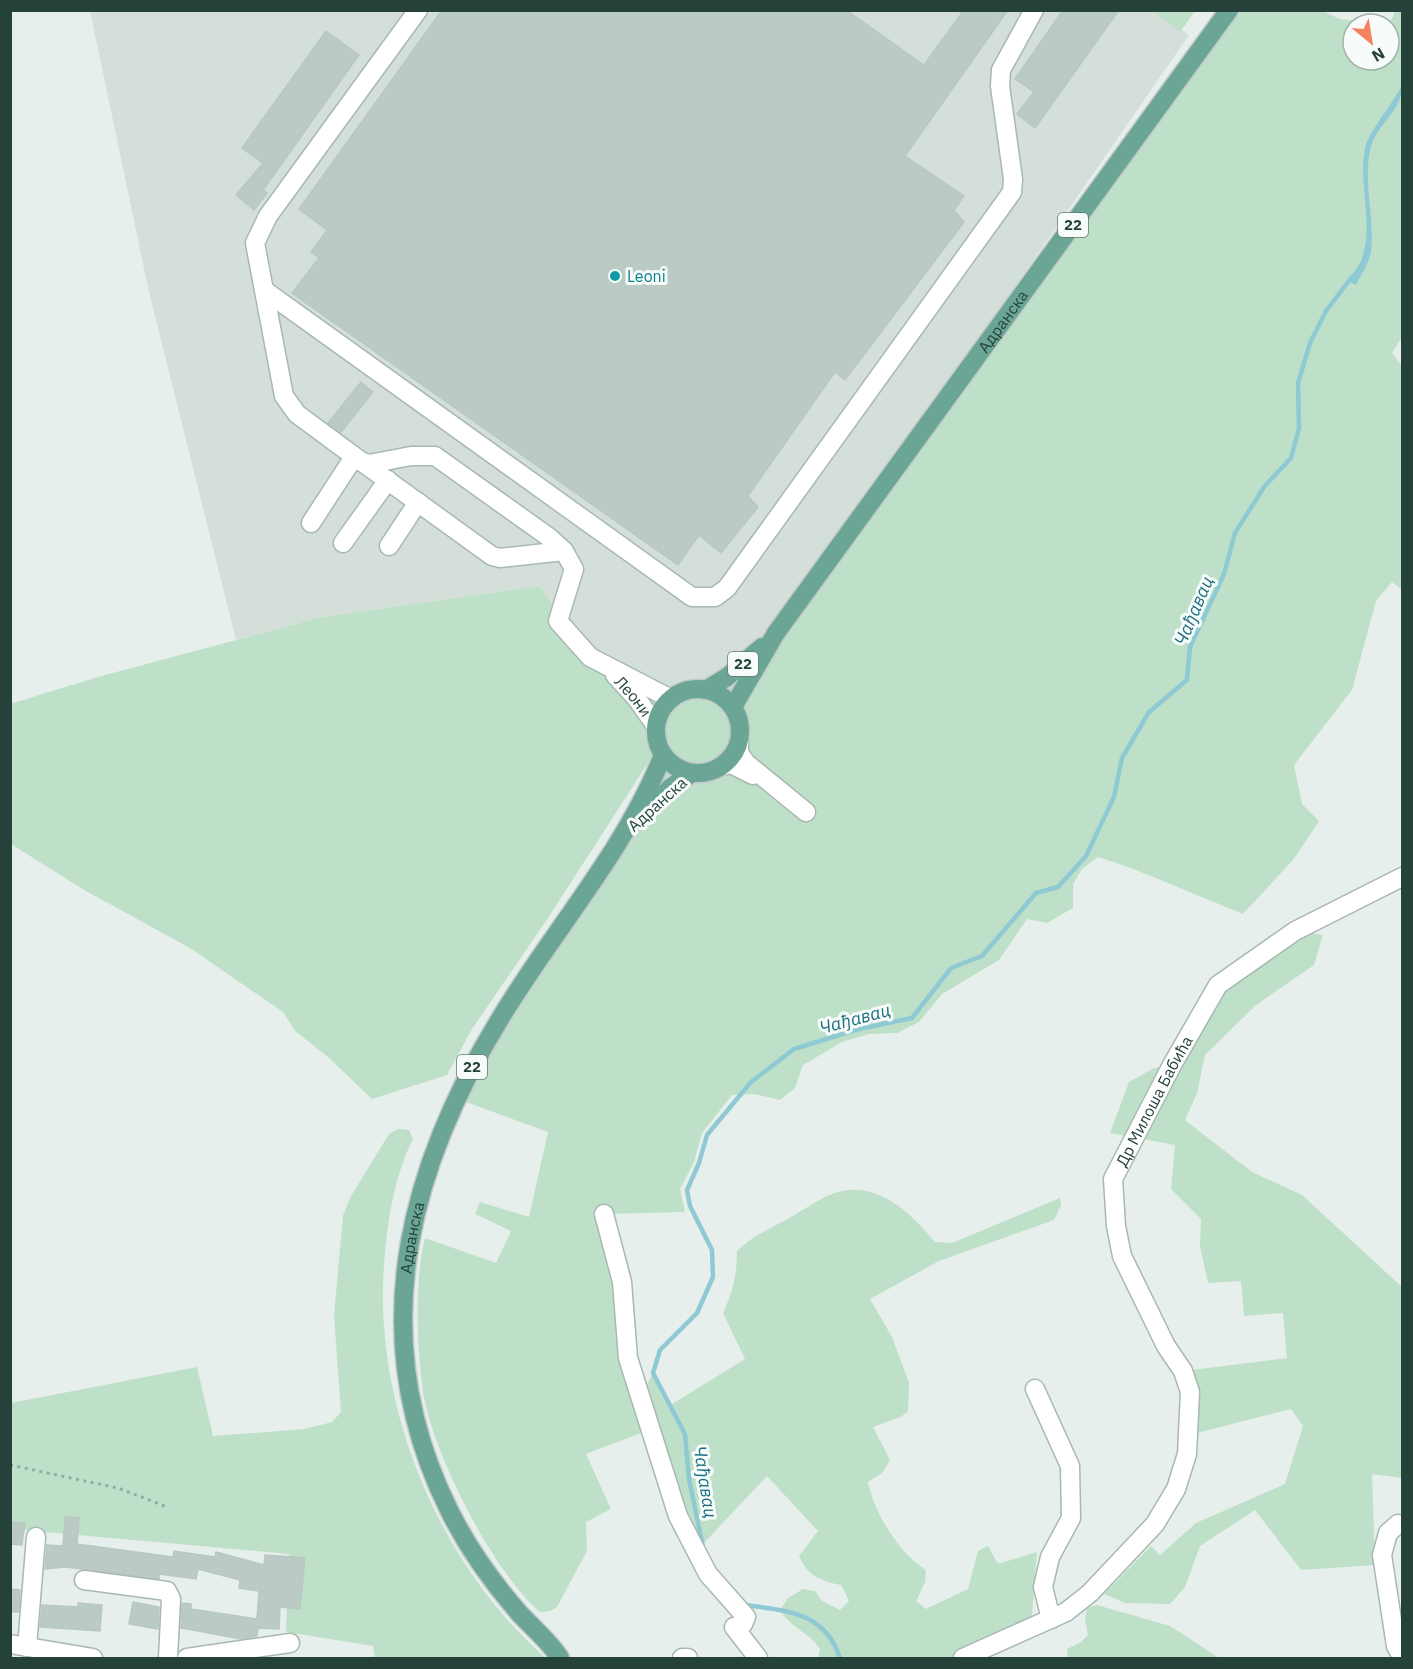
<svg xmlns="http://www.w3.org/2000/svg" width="1413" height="1669" font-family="'IBM Plex Sans',sans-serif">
	<rect width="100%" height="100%" fill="#e6efeb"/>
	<path fill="#d4dfda" d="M1157 10 1189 35 776 633 706 690 683 692 671 699 590 657 539 586 322 617 236 640 149 292 90 11Z"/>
	<g fill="#bfe0c8">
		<path d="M1154 11H1195L1180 32Z"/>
		<path d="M1232 11H1323L1340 19 1382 24H1353V60H1389V25L1395 11H1402V337L1392 353 1402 366V590L1392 582 1376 601 1352 690 1294 765 1302 804 1319 821 1293 860 1243 914 1131 868 1098 857 1082 869 1073 884V908L1047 923 1027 919 999 960 942 994 919 1022 897 1033 869 1034 842 1042 803 1065 795 1088 780 1100 754 1094 732 1095 702 1133 694 1162 680 1189 685 1212 604 1214 640 1397 653 1373 669 1406 745 1359 723 1313C733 1292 737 1274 737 1251 753 1235 772 1228 791 1217 803 1210 815 1202 827 1196 873 1175 909 1211 935 1242L952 1243 1060 1198 1061 1205 1054 1220 939 1261 870 1299 892 1337 909 1383 908 1411 901 1417 873 1427 890 1460 882 1473 868 1482C874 1513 899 1553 926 1570L925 1582 916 1601 926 1609 968 1589 978 1551 988 1546 998 1564 1037 1552 1031 1628 963 1658H818L820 1649C810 1633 792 1629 780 1610L788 1598 803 1589 815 1591 821 1600 840 1610 849 1601 841 1585C820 1581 808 1576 799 1556L818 1531 767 1476 702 1545 691 1546 649 1430 586 1454 611 1509 586 1522 587 1551 557 1607 550 1611 540 1612C493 1572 433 1454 423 1392 417 1346 414 1283 425 1238L496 1263 511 1231 475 1214 480 1202 529 1217 548 1132 455 1098 668 760C723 802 772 723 711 691L753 655Z"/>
		<path d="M539 586 593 659 641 693 671 699C658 714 654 727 659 746L546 921 472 1029 447 1075 372 1099 328 1057 295 1031 283 1012 190 948 84 890 11 844 10 704 98 677 322 617Z"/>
		<circle cx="698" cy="731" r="34"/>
		<path d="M1295 931 1323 935 1314 965 1256 1005 1205 1055 1197 1093 1185 1120 1252 1172 1302 1195 1402 1287V1478L1372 1474 1375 1565 1301 1570 1255 1510 1200 1546 1185 1587 1170 1604 1125 1603 1104 1594 1151 1546 1160 1555 1196 1523 1285 1484 1303 1426 1291 1409 1189 1435 1183 1371 1287 1358 1283 1313 1244 1316 1241 1281 1208 1283 1200 1246 1201 1219 1171 1189 1175 1145 1110 1133 1129 1082 1154 1068 1172 1065 1218 985Z"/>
		<path d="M398 1129 409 1130 413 1139C395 1175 389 1213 385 1253 372 1381 420 1518 504 1616 517 1631 531 1644 545 1658H375L373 1646 286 1632 289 1554 11 1529V1403L197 1367 213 1436 305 1429 332 1422 341 1412 334 1316 343 1215 351 1196 389 1134Z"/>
		<path d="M1097 1605 1170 1626 1219 1658H1068L1067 1649 1081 1642 1088 1635 1085 1619 1087 1608Z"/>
	</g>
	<path fill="#8ec9d4" d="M1402 85C1403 110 1378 123 1371 146 1362 181 1375 216 1371 252 1369 263 1361 275 1356 285L1347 281C1352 274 1360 266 1362 258 1374 223 1358 185 1365 148 1368 133 1394 102 1402 85Z"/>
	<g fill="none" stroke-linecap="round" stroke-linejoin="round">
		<g stroke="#8ec9d4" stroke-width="4.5">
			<path d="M703 1547 689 1479 685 1434 653 1373 660 1350 697 1313 713 1277 712 1250 690 1206 687 1190 699 1163 707 1135 751 1082 794 1049 859 1029 912 1018 951 968 982 956 1036 893 1058 887 1086 856 1114 797 1122 758 1149 712 1187 680 1190 647 1224 574 1235 533 1264 487 1291 458 1299 428 1298 383 1310 343 1326 311 1351 278"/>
			<path d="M743 1602 746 1605C787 1611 825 1612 840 1658"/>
		</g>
	</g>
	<g fill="#bbcac4" stroke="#b8c9c2" stroke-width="1.5">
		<path d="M442 10H846L924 65 964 10H1008L905 156 964 196 954 210 964 222 845 380 835 372 748 496 758 507 721 553 699 535 678 565 292 293 319 258 311 252 327 230 299 209Z"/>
		<path d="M1063 10H1119L1035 128 1017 114 1034 92 1015 79Z"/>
		<path d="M326 31 359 55 263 190 267 193 254 210 236 195 263 163 242 148Z"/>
		<path d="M361 382 373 392 341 432 328 423Z"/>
		<path d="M65 1517 79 1518 77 1544 173 1557 174 1551 215 1557 216 1552 264 1565 265 1555 305 1558 300 1609 280 1607 279 1629 258 1628 257 1636 241 1639 181 1628 182 1603 191 1604V1609L257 1619 259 1591 239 1588 240 1580 198 1569 196 1579 159 1574V1579L66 1567 45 1569 47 1545 63 1546Z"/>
		<path d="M10 1522 25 1523 22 1545 10 1544Z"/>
		<path d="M10 1589 20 1590 19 1612H10Z"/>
		<path d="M133 1602 159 1607 158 1629 129 1624Z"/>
		<path d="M78 1603 102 1605 100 1631 40 1627 42 1605 78 1607Z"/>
	</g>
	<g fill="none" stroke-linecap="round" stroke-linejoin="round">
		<defs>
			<g id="minor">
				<path d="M418 10 268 216 255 243 284 396 297 414 362 462 369 464 411 456H435L550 538 564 551 574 569 558 621 590 657 671 699"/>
				<path d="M264 290 692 597H715L727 588 1012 192 1013 179 1000 86 1001 70 1034 10"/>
				<path d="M362 462 492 556 500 558 564 551"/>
				<path d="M311 523 354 457"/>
				<path d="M343 543 388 480"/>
				<path d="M389 546 418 502"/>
				<path id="s1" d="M615 675 637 699 656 726"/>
				<path d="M739 740V753L746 763 806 812"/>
				<path d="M721 766 731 764 753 775"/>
				<path d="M604 1214 622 1282 628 1358 678 1516 708 1574 746 1617 743 1624 734 1627 758 1658"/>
				<path d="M1035 1389 1070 1466 1071 1518 1050 1557 1043 1587 1051 1619"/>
				<path d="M1398 1524 1388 1533 1382 1555 1396 1646 1402 1657"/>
				<path d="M84 1580 167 1591 171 1599 168 1658"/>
				<path d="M10 1644 93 1658"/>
				<path d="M27 1647 36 1537"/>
				<path d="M187 1658 290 1643"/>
				<path d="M682 1658H688"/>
				<path id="s2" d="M963 1658 1066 1612 1090 1593 1155 1524 1176 1489 1187 1454 1190 1392 1183 1371 1166 1346 1122 1256 1116 1226 1113 1179 1172 1065 1218 985 1295 931 1402 877"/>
			</g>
			<g id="major">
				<circle cx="698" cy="731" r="42"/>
				<path d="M706 690 727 677 762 647"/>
				<path id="s3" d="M733 707 776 633 1229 10"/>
				<path d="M637 821 670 788 692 773"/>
				<path id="s4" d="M560 1658C549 1641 533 1628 519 1613 493 1583 468 1548 450 1512 358 1329 412 1151 519 989 569 912 629 841 663 755"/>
			</g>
		</defs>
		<use href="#minor" stroke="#a8b8b2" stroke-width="21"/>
		<use href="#major" stroke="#c2cac8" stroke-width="21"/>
		<path stroke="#86b3a5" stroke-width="3" stroke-dasharray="3 4.5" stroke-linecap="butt" d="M10 1465 118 1488 167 1507"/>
		<use href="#minor" stroke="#fff" stroke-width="18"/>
		<use href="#major" stroke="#6aa596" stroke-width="18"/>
	</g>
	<circle fill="#0f9aa8" stroke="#f7fbf9" stroke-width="2" cx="615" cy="276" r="6"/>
	<g text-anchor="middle" stroke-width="6" stroke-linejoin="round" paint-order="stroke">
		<g fill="#f7fbf9" stroke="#637a73" stroke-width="1.5">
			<rect x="1058" y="213" width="30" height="24" rx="4.5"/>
			<rect x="728" y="652" width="30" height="24" rx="4.5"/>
			<rect x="457" y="1055" width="30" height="24" rx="4.5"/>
		</g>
		<g font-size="15" font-weight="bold" fill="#24423a">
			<text x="1073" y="230">22</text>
			<text x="743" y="669">22</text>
			<text x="472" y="1072">22</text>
		</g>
		<g font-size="16" fill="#0d838f" stroke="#f7fbf9" text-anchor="start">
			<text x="627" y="282">Leoni</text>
		</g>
		<g font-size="16" fill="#24423a" stroke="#f7fbf9">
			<text dy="6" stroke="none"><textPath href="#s3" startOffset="471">Адранска</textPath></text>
			<text dy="6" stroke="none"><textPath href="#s1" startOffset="28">Леони</textPath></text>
			<text transform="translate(657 804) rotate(-42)" y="6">Адранска</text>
			<text dy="6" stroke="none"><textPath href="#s2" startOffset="696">Др Милоша Бабића</textPath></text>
			<text dy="6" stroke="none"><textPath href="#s4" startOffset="466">Адранска</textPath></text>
		</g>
		<g font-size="18" font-style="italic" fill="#1c6f80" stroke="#f7fbf9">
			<text transform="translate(1194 611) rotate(-67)" y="6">Чађавац</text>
			<text transform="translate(855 1019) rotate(-15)" y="6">Чађавац</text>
			<text transform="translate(705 1482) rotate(81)" y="6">Чађавац</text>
		</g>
	</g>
	<rect width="1413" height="1669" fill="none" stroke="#24423a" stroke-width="24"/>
	<g transform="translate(1371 42) rotate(150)"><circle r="28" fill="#f7fbf9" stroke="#a3b1ad" stroke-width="1.5"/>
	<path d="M0-4.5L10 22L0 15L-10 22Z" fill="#f4845f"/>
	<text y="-9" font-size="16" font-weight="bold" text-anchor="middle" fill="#24423a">N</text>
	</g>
</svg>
